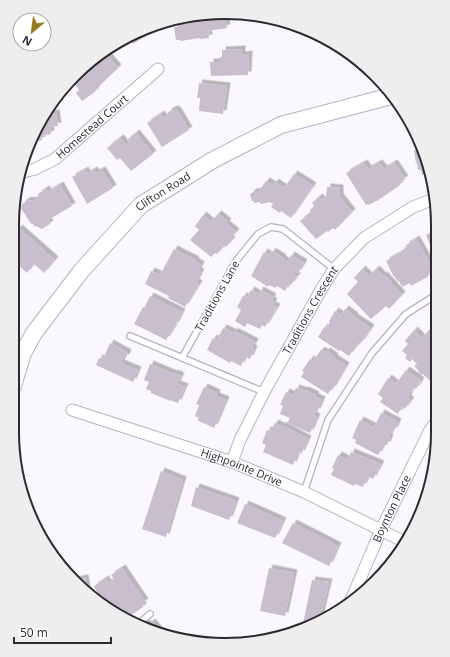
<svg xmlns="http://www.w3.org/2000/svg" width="450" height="657" font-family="'Open Sans',sans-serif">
	<defs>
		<filter id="shadow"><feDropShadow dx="3.5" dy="-3.5" stdDeviation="0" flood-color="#0004"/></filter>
	</defs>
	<rect width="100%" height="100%" fill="#fbf7fe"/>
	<g fill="#c8bece" filter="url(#shadow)">
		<path d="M224 12 227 28 208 31 209 38 200 39 199 38 181 41 180 40H176L174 27H178L177 24 186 22V20Z"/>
		<path d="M141 30 146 36 133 44 131 40 126 43V46L118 50 116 47Z"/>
		<path d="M242 49V55L249 54 248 75 211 76 210 62H220V57H222V50Z"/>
		<path d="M106 54 118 68 95 90 96 91 82 101 76 93 79 90 74 83 80 78 79 77 82 75 79 71 93 62 94 64Z"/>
		<path d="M199 83 227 86 223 114 199 111 200 98H197Z"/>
		<path d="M174 109 177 110 189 130 162 147 147 123 161 114 164 118 168 115V112Z"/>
		<path d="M56 113 58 126 50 127 51 134 41 136 42 140 34 142 35 144 29 145 34 131 45 115Z"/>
		<path d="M136 133 153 154 131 171 120 158 117 160 107 148 120 138 126 145 130 142 127 140Z"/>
		<path d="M421 148 430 173 422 175 421 170H418L417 163H416L414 150Z"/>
		<path d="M364 163 368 169 379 163 384 169 394 163 405 179 399 183 400 185 377 201H376L369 205 368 204 366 205 346 173Z"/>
		<path d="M85 170 87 174 94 170 96 173 102 170 113 188 87 204 72 177Z"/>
		<path d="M294 174 313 186 291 218 281 211 280 213 271 207 273 204 270 202 261 204 260 202 254 203V201H252L250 194 252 193 253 192 259 191 266 181 273 185 275 182 284 188Z"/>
		<path d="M60 185 72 206 48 220 50 224 42 229 36 226 35 227 32 223 31 224 21 208 22 204 28 200 32 201 39 197 38 194 46 189 48 192Z"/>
		<path d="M327 187 340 188V197L352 212 335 230 333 228 328 232 327 231 316 239 300 221 311 212 310 210 314 206 312 203 319 197 322 200 326 196Z"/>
		<path d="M218 214 228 222 226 224 236 232 230 239 232 240 226 247 224 246 217 254 215 253 211 257 190 240 199 230 195 226 203 215 211 222Z"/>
		<path d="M19 228 55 260 44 273 34 264 27 273 15 262V257L19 252 15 249V246L18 242 15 239V232Z"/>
		<path d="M434 231H435V257L426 235Z"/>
		<path d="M416 239 434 271 428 274 429 276 411 286 410 283 402 287 399 281H397L395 277H394L386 261 402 252 401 251 407 247 406 245Z"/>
		<path d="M174 249 196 260 195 261 201 265 198 271 201 272 196 282 199 284 185 307 168 298 169 296 145 284 151 271 160 275Z"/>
		<path d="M272 251 283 258 282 259 287 262 291 255 304 263 298 273 293 270 292 273 297 276 291 285 289 284 285 291 277 286 275 288 269 285 268 287 251 276 264 252 270 255Z"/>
		<path d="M362 269 369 276 376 269 383 276 384 275 402 295 389 309 386 306 371 319 347 294 358 282 354 278Z"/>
		<path d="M251 290 258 294 260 290 273 297 271 300 274 302 272 305 277 307 265 327 262 325 260 329 247 323 245 327 235 321 241 310 237 307 243 296 247 297Z"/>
		<path d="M150 296 182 312 175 326 166 322V323L174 327 166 340 134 324 143 307 147 309V307L145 306Z"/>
		<path d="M345 309 355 316 354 317 371 328 361 343 360 342 354 350H353L349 356 340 350 339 351 318 337 324 327 326 329 330 322 329 321 335 311 341 315Z"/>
		<path d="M223 328 234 333V331L255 342 252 348 254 349 250 359 245 357 241 366 231 361 230 363 207 350 213 338 217 340Z"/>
		<path d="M414 330 422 338 427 332 434 337 435 336 436 337 437 356 432 361 437 366V376L431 382 423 374 421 375 418 372 419 371 414 366 417 364 412 359 410 362 405 358 407 355 402 351 408 344 405 341Z"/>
		<path d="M110 343 128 353 126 358 123 357 121 363 138 370 133 382 96 365 99 358 103 359Z"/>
		<path d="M321 350 326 353 327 351 335 357 334 358 346 366 332 390 331 389 328 394 301 377 304 372 302 371 310 359 313 361Z"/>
		<path d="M150 364 174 374V373L181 376 177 384 185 387 178 403 170 400V401L151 393V391L146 389 149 382 144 380Z"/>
		<path d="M406 370 421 381 416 389 414 388 410 393 408 399 411 400 405 409 402 406 398 414 380 402 383 398 378 394 388 378 396 384Z"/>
		<path d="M204 387 217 393 216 396 226 400 214 428 197 420 199 418 195 416 199 405 196 404Z"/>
		<path d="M296 388 305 391V390L316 395 315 397 322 400 317 412 315 411 313 415 317 417 310 433 287 423 290 418 280 414 283 406 280 405 286 392 293 395Z"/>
		<path d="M381 413 398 422 394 431 392 430 389 437 390 438 387 445H384L378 455 355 443 356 440 352 438 360 420 374 427Z"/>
		<path d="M275 423 282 427V425L308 439 301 454 298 452 293 465 263 452 266 445 262 443 267 430 270 431Z"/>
		<path d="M351 452 381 464 373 479 368 476 363 487 355 484 354 486 331 475 334 469 332 468 338 455 348 460Z"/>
		<path d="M161 471 183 480 166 537 142 529Z"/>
		<path d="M196 487 236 501 229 520 191 506Z"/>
		<path d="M245 504 283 521 275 538 237 523Z"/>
		<path d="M293 523 338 546 329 566 282 543Z"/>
		<path d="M122 568 145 602 142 604 143 607 127 618 106 606 104 601 102 602 94 586 105 579 108 583 114 579 111 575Z"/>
		<path d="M269 568 294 573 285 616 260 611Z"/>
		<path d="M85 578 87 590 89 595 85 592 74 580Z"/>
		<path d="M312 580 329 582 319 623 302 629Z"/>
		<path d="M152 622 156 627 161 633 140 627 146 623 148 625Z"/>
	</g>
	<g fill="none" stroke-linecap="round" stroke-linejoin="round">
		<defs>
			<g id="service">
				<path d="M130 336 264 392"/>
				<path d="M182 358 236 261 258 234 271 227 283 229 334 269"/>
				<path d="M304 492 328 420 372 353 406 314 436 295"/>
				<path d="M137 625 150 614"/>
			</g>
			<g id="minor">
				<path id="s1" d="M20 173 35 169 55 159 158 69"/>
				<path id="s2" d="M72 410 232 462 304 492 403 541"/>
				<path id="s3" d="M232 462 240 440 264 392 322 288 334 269 364 238 413 207 434 199"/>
				<path id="s4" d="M351 600 381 530 429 432 438 419"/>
			</g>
			<g id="secondary">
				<path id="s5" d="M13 386 23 353 34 333 82 270 141 205 213 160 281 125 391 96"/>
			</g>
		</defs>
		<use href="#service" stroke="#bbb1c1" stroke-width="8"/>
		<use href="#minor" stroke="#bbb1c1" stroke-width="13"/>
		<use href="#secondary" stroke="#bbb1c1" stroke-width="18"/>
		<use href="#service" stroke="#fff" stroke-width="5.5"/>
		<use href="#minor" stroke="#fff" stroke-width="11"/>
		<use href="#secondary" stroke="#fff" stroke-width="16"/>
	</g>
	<g text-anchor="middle" stroke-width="4" stroke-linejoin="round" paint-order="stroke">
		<g font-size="11" fill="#2d292f" stroke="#fff">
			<text dy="4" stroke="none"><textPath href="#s1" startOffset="87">Homestead Court</textPath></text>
			<text dy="4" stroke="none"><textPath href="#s5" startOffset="250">Clifton Road</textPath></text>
			<text transform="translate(217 296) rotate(-61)" y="4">Traditions Lane</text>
			<text dy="4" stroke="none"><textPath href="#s3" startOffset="171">Traditions Crescent</textPath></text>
			<text dy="4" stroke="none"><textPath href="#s2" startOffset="179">Highpointe Drive</textPath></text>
			<text dy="4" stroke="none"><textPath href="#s4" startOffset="100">Boynton Place</textPath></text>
		</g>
	</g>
	<path d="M0 0H450V657H0ZM225 19H225A206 206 0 0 1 431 225V432A206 206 0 0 1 225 638H225A206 206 0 0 1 19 432V225A206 206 0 0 1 225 19Z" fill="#eee" fill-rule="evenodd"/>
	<path fill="none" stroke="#2d292f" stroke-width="2" d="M225 19H225A206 206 0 0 1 431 225V432A206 206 0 0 1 225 638H225A206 206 0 0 1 19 432V225A206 206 0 0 1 225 19Z"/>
	<g transform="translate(32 32) rotate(209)"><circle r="19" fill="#ffffff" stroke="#aba9ac"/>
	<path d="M0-3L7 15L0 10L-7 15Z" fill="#957a21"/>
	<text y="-6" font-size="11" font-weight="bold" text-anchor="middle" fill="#2d292f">N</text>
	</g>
	<path d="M14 637v6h97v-6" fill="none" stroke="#2d292f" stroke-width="2"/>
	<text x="20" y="637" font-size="12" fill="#2d292f" stroke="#ffffff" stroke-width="3" paint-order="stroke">50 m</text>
</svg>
